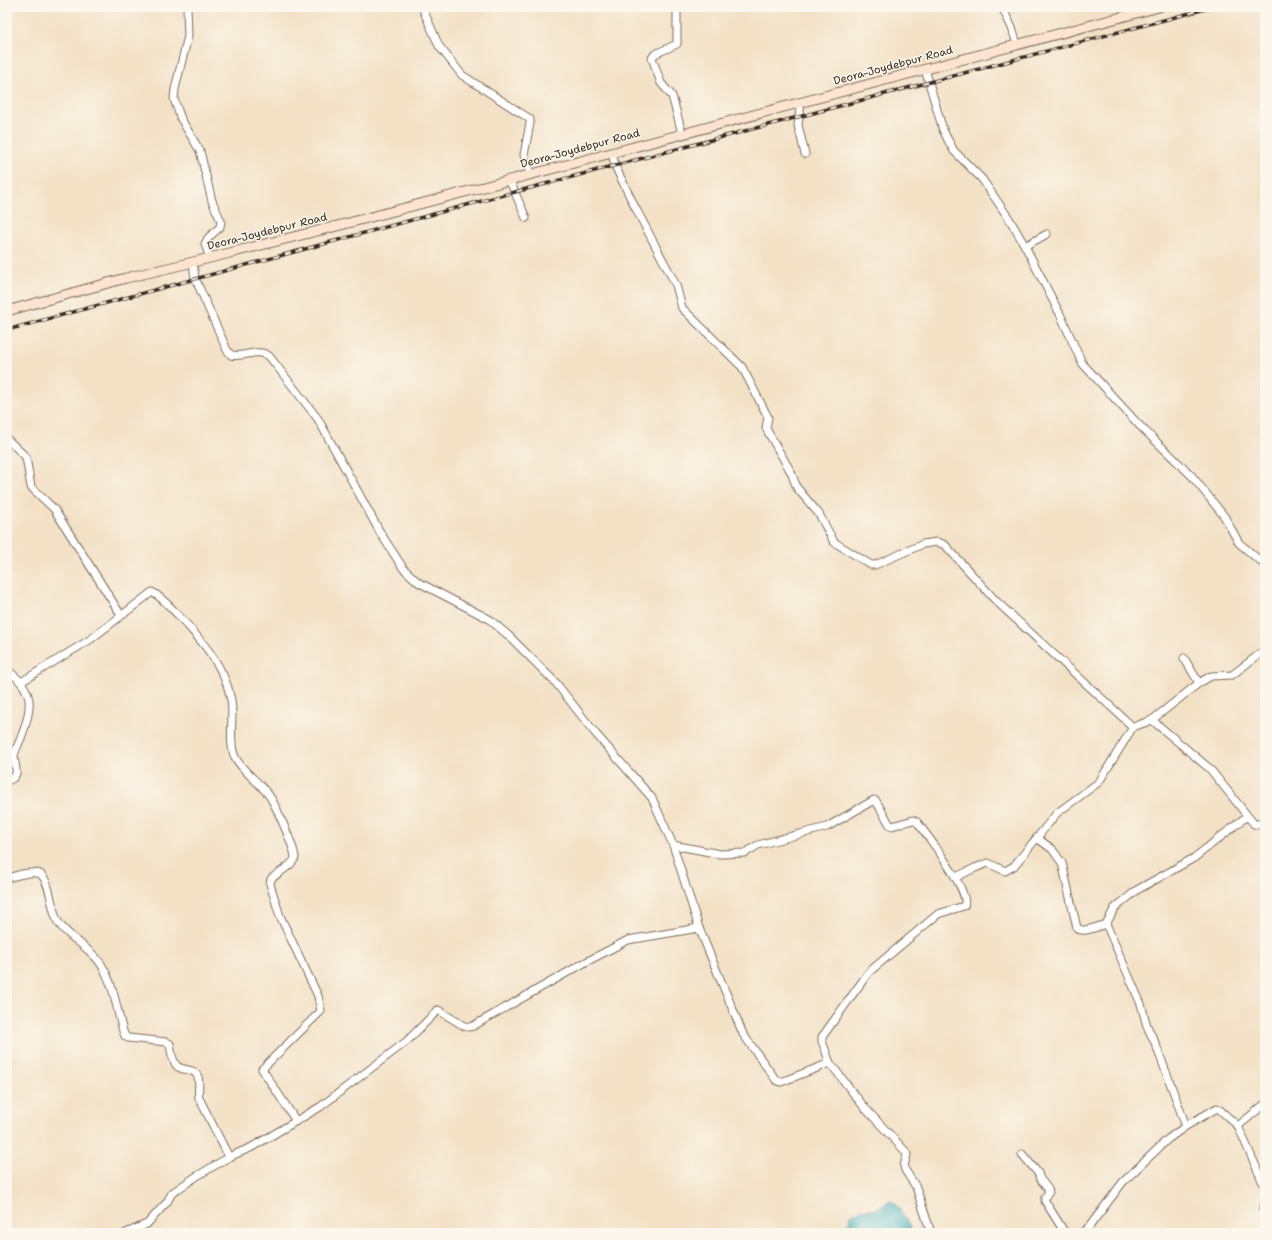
<svg xmlns="http://www.w3.org/2000/svg" width="1272" height="1240" font-family="'Shantell Sans',sans-serif">
	<rect width="100%" height="100%" fill="#fbf7ec"/>
	<filter id="ink" filterUnits="userSpaceOnUse"><feTurbulence type="fractalNoise" baseFrequency=".025" numOctaves="2"/><feDisplacementMap in="SourceGraphic" scale="8" xChannelSelector="R" yChannelSelector="G"/><feConvolveMatrix kernelMatrix="1 2 1 2 8 2 1 2 1" color-interpolation-filters="sRGB"/></filter>
	<filter id="wash" filterUnits="userSpaceOnUse"><feTurbulence type="fractalNoise" baseFrequency=".012" numOctaves="4" result="noise"/><feDisplacementMap in="SourceGraphic" scale="16" xChannelSelector="R" yChannelSelector="G"/><feGaussianBlur stdDeviation="0.9" result="paint"/><feColorMatrix in="noise" values="0 0 0 0 0 0 0 0 0 0 0 0 0 0 0 0 0 1.4 0 .05"/><feComposite in="paint" operator="in"/></filter>
	<g filter="url(#wash)">
		<rect width="100%" height="100%" fill="#f3e1c6"/>
		<path fill="#3eacbc" stroke="#3c6b6d" d="M890 1200C901 1206 906 1223 914 1233H837L851 1221 849 1216C854 1213 860 1209 867 1209 870 1208 872 1210 876 1209 881 1207 885 1203 890 1200Z"/>
	</g>
	<g filter="url(#ink)">
		<g fill="none" stroke-linecap="round" stroke-linejoin="round">
			<defs>
				<g id="street">
					<path d="M187 7 188 36 175 89 174 99 181 119 200 151 212 201 221 221 220 227 208 238 205 244 210 258"/>
					<path d="M422 7 439 46 462 75 530 119V123L524 155 530 174"/>
					<path d="M677 7V44L655 54 652 58 661 83 672 96 682 133"/>
					<path d="M1002 7 1012 28 1017 44"/>
					<path d="M925 69 943 130 948 140 954 151 982 179 1010 220 1025 246 1061 316 1082 363 1139 425 1192 476 1224 516 1239 543 1265 565"/>
					<path d="M801 102 798 125 805 154"/>
					<path d="M612 152 615 166 635 207 676 285 682 308 742 367 768 417 766 428 768 432 791 472 797 488 819 514 834 542 871 565H875L923 544 937 542 945 545 996 601 1133 727"/>
					<path d="M509 179 526 218"/>
					<path d="M1025 246 1047 234"/>
					<path d="M193 262 195 278 227 350 231 355C244 358 257 348 269 356L318 419 381 534 403 568 418 582 489 619 509 636 556 683 595 733 652 798 673 845 699 928 743 1034 776 1080 781 1082 830 1063"/>
					<path d="M7 439 26 457 31 487 54 509 121 615"/>
					<path d="M1184 658 1199 683"/>
					<path d="M7 670C36 690 32 709 21 738 19 743 15 750 14 756 14 762 17 768 16 774L13 778 7 781"/>
					<path d="M21 682 91 639 152 592C163 598 170 607 179 616 201 640 225 666 231 700 234 716 228 744 235 757 242 771 258 781 267 793 274 800 294 847 295 857 295 864 276 874 271 879L270 884 280 916 318 996 321 1011 262 1069 296 1121"/>
					<path d="M1152 720 1210 769 1254 824 1257 825 1265 819"/>
					<path d="M1037 838 1052 849 1062 863 1077 928C1084 934 1098 926 1106 924L1115 908 1137 890 1194 858 1247 816"/>
					<path d="M673 845 720 854 745 853 758 845 827 827 874 800 876 801 890 825 892 826 913 820 917 822C927 835 972 893 964 906L938 914 869 972 822 1037V1041L830 1063 864 1107 906 1152 907 1155 904 1166 905 1170 916 1187 931 1233"/>
					<path d="M956 877 975 868 988 863 1005 871 1014 866 1057 813 1099 782 1133 727 1152 720 1199 683 1211 676 1232 675 1265 650"/>
					<path d="M7 878C15 876 33 870 40 874 51 881 51 911 58 922 68 938 90 947 101 964 111 980 115 998 119 1016 121 1023 122 1030 125 1036L128 1038 167 1042 170 1044C171 1051 172 1061 177 1066 182 1071 193 1068 197 1075 201 1081 197 1091 199 1098L229 1157"/>
					<path d="M1106 924 1141 1004 1147 1026 1156 1045 1186 1126"/>
					<path d="M1238 1126 1265 1187"/>
					<path d="M1022 1154 1038 1173 1040 1179 1048 1189 1049 1192 1045 1197V1201L1065 1233"/>
					<path d="M1265 1203 1264 1209 1265 1211"/>
					<path d="M126 1233 147 1224 167 1202 172 1193 197 1176 229 1157 252 1147 320 1107 407 1041 438 1010 464 1026 468 1027 473 1026 584 963 628 940 699 928"/>
					<path d="M1082 1233 1089 1227 1123 1182 1168 1139 1186 1126 1217 1108 1219 1109 1238 1126 1265 1104"/>
				</g>
				<path id="secondary" d="M7 311 126 278 210 258 341 225 1159 7"/>
			</defs>
			<use href="#street" stroke="#7b6a59" stroke-width="9"/>
			<use href="#secondary" stroke="#7b6a59" stroke-width="11"/>
			<use href="#street" stroke="#fff" stroke-width="7"/>
			<use href="#secondary" stroke="#fde4d1" stroke-width="9"/>
			<defs>
				<path id="rail" d="M7 330 515 192 1213 7"/>
			</defs>
			<use href="#rail" stroke="#3b2a1e" stroke-width="3.5"/>
			<use href="#rail" stroke="#fbf7ec" stroke-width="2" stroke-dasharray="6" stroke-linecap="butt"/>
		</g>
	</g>
	<g text-anchor="middle" stroke-width="3" stroke-linejoin="round" paint-order="stroke">
		<g font-size="11" fill="#3b2a1e" stroke="#fbf7ec">
			<text transform="translate(893 65) rotate(-15)" y="4">Deora-Joydebpur Road</text>
			<text transform="translate(580 148) rotate(-15)" y="4">Deora-Joydebpur Road</text>
			<text transform="translate(267 231) rotate(-14)" y="4">Deora-Joydebpur Road</text>
		</g>
	</g>
	<rect width="1272" height="1240" fill="none" stroke="#fbf7ec" stroke-width="24"/>
</svg>
